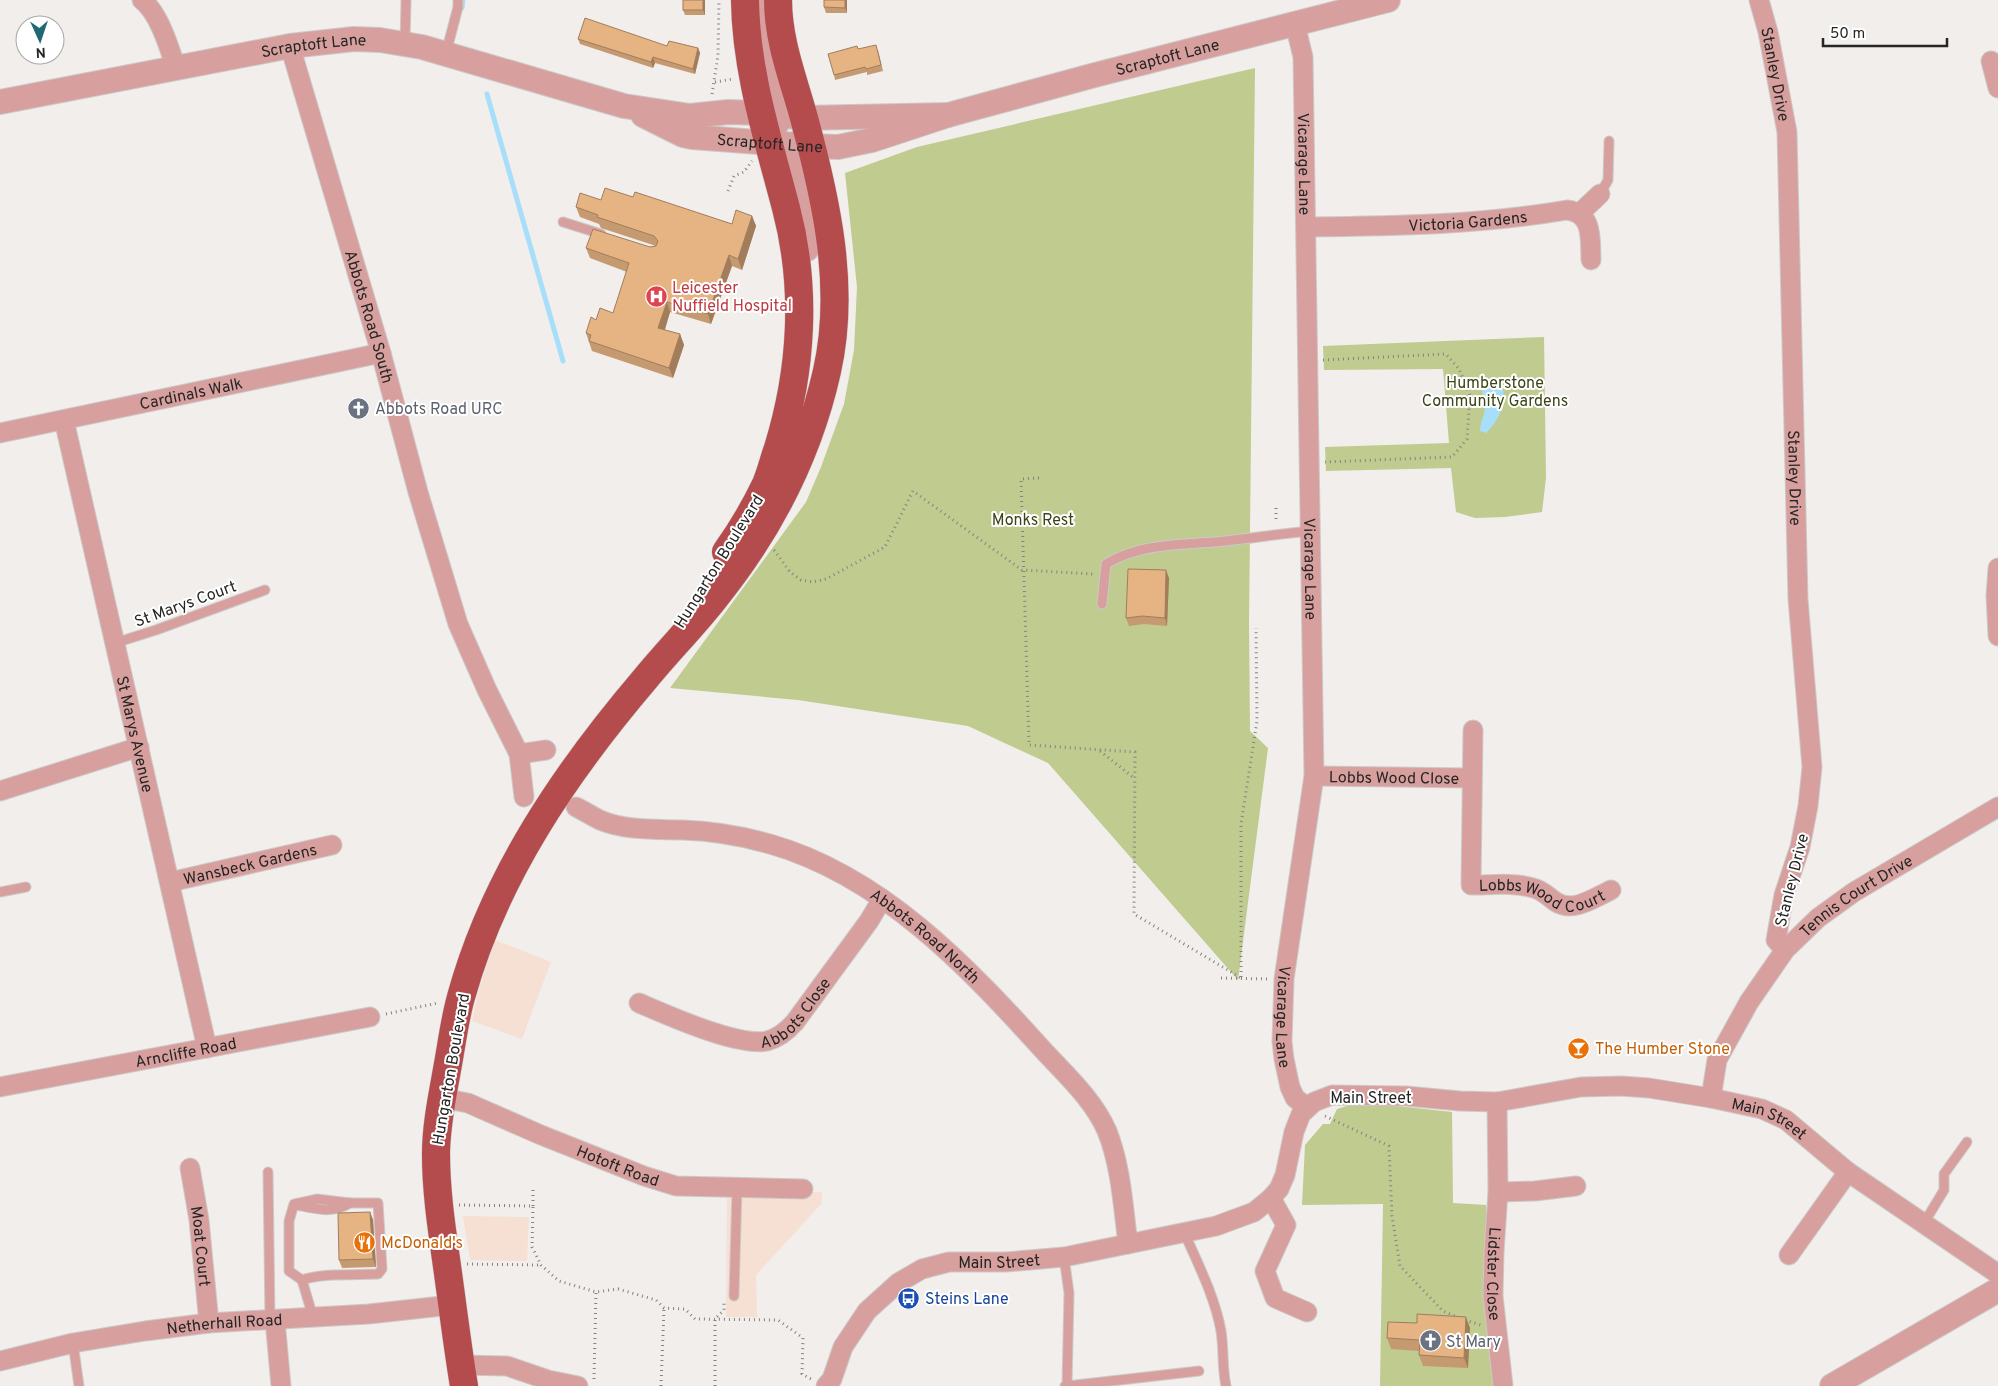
<svg xmlns="http://www.w3.org/2000/svg" width="1998" height="1386" font-family="Overpass,sans-serif">
	<rect width="100%" height="100%" fill="#f1eeec"/>
	<g fill="#f6e0d3">
		<path d="M495 940 551 962 522 1039 472 1021 478 993Z"/>
		<path d="M727 1192H822V1203L756 1275 757 1317H726Z"/>
		<path d="M463 1216 529 1217 527 1261 470 1260Z"/>
	</g>
	<g fill="#bfcb8f">
		<path d="M1255 68 1249 623 1250 731 1268 748 1238 980 1048 763 968 726 798 700 670 688 806 502 821 467 844 404 854 350 857 287 845 173 917 147Z"/>
		<path d="M1544 337 1546 478 1542 512 1505 517 1475 518 1456 512 1451 468 1326 471 1325 447 1449 443 1443 369 1324 370 1323 346Z"/>
		<path d="M1360 1102 1452 1112 1453 1203 1486 1205 1494 1386H1380L1383 1204 1302 1205 1305 1145 1323 1124H1330L1337 1109Z"/>
	</g>
	<path fill="#a7dffb" d="M1490 380 1502 386C1508 402 1498 422 1486 433L1480 431C1480 422 1485 415 1485 407 1485 398 1480 391 1483 383Z"/>
	<g fill="none" stroke-linecap="round" stroke-linejoin="round">
		<g stroke="#a7dffb" stroke-width="5">
			<path d="M462 8 463 0"/>
			<path d="M487 94 563 361"/>
		</g>
		<defs>
			<g id="service">
				<path d="M405 44 406 0"/>
				<path d="M446 53 458 7V0"/>
				<path d="M1600 194 1608 180 1609 141"/>
				<path d="M563 222 601 234"/>
				<path d="M1102 604 1106 564C1139 544 1176 545 1214 542 1246 539 1278 534 1311 531"/>
				<path d="M115 643 156 630 265 590"/>
				<path d="M0 892 26 887"/>
				<path d="M268 1172 270 1320"/>
				<path d="M317 1199 350 1203H378L382 1269 378 1274C357 1275 321 1273 302 1280L289 1271V1221L294 1204Z"/>
				<path d="M297 1205C316 1209 333 1214 350 1203"/>
				<path d="M1924 1223 1944 1190V1174L1967 1142"/>
				<path d="M1184 1232C1198 1264 1215 1297 1221 1331 1224 1350 1222 1368 1226 1386"/>
				<path d="M1064 1257 1069 1293 1067 1386H1065"/>
				<path d="M302 1280 313 1317"/>
				<path d="M734 1296 737 1189"/>
				<path d="M73 1343 79 1386"/>
				<path d="M1067 1386 1199 1371"/>
			</g>
			<g id="minor">
				<path d="M142 0C159 13 169 47 176 68"/>
				<path id="s1" d="M1759 0 1768 32 1787 132 1798 599 1812 767 1808 806 1800 847 1784 895 1776 940 1785 950"/>
				<path id="s2" d="M1295 24 1303 57 1314 776 1284 979 1282 1042 1284 1059 1290 1087 1295 1098 1307 1107"/>
				<path id="s3" d="M290 46 381 353 418 492 458 624 487 690 519 754 524 797"/>
				<path d="M1991 61 1998 88"/>
				<path d="M1580 213 1600 194"/>
				<path id="s4" d="M1306 227C1395 226 1479 225 1567 210 1594 213 1590 240 1591 260"/>
				<path id="s5" d="M64 420 207 1048"/>
				<path id="s6" d="M0 433 381 353"/>
				<path d="M1998 568 1996 595 1998 636"/>
				<path id="s7" d="M1473 730 1471 885C1491 885 1514 882 1533 888 1543 890 1548 897 1556 902 1573 913 1594 898 1611 890"/>
				<path d="M519 754 546 750"/>
				<path id="s8" d="M1314 776 1472 778"/>
				<path d="M0 791 139 747"/>
				<path id="s9" d="M576 807C584 811 592 816 600 820 626 831 655 829 683 830 712 831 742 836 770 844 882 876 967 966 1043 1050 1065 1074 1093 1099 1107 1131 1121 1166 1123 1206 1128 1244"/>
				<path id="s10" d="M170 882 332 845"/>
				<path id="s11" d="M639 1003C667 1015 738 1047 767 1041 779 1038 787 1031 795 1022L869 921 882 899"/>
				<path id="s12" d="M0 1087 370 1017"/>
				<path id="s13" d="M442 1098 468 1103 541 1135 644 1176 676 1186 803 1189"/>
				<path id="s14" d="M1711 1098 1717 1060 1749 1002 1785 950 1818 918 1854 892 1998 807"/>
				<path id="s15" d="M1497 1102 1498 1192 1494 1252 1493 1296 1503 1386"/>
				<path id="s16" d="M190 1168 199 1220 209 1323"/>
				<path d="M1498 1192 1535 1191 1576 1186"/>
				<path d="M1271 1198 1286 1225 1265 1271 1275 1298 1307 1312"/>
				<path d="M1789 1255 1848 1172"/>
				<path d="M275 1320 281 1386"/>
				<path id="s17" d="M0 1361 73 1343 145 1331 209 1323 369 1314 451 1305"/>
				<path d="M460 1365 507 1366 548 1380 578 1386"/>
				<path id="s18" d="M826 1386 832 1379 843 1347 867 1311 898 1283 922 1269 949 1262H1006L1064 1257 1216 1226 1254 1212 1271 1198 1279 1189 1285 1175 1294 1132 1301 1114 1314 1102 1332 1095 1406 1096 1460 1101 1497 1102 1581 1087 1621 1086 1649 1088 1711 1098 1762 1109 1786 1120 1848 1172 1998 1274"/>
			</g>
			<g id="tertiary">
				<path d="M767 0C767 16 766 32 768 47 770 70 789 109 774 128"/>
				<path id="s19" d="M0 102 290 46 354 39 380 40 422 47 624 106 690 116 728 112 760 113 804 118 948 115"/>
				<path id="s20" d="M643 115 683 135 692 137 811 146 838 147 872 140 948 115 1095 75 1388 0"/>
				<path d="M806 133 795 150 792 168 807 249"/>
				<path d="M1832 1386 1998 1290"/>
			</g>
			<g id="trunk">
				<path d="M726 552C741 531 755 507 766 484 771 472 774 459 778 448 802 370 807 287 786 208 768 139 746 72 745 0"/>
				<path d="M464 1386C457 1344 452 1301 446 1259 441 1224 436 1189 436 1154 436 1124 443 1093 448 1064 452 1042 455 1018 461 997 494 877 565 773 645 679 667 652 692 627 714 599 769 531 808 456 827 371 846 287 826 199 804 118 793 78 778 41 778 0"/>
			</g>
		</defs>
		<use href="#service" stroke="#cccac8" stroke-width="11"/>
		<use href="#minor" stroke="#cccac8" stroke-width="21"/>
		<use href="#tertiary" stroke="#cccac8" stroke-width="26"/>
		<use href="#trunk" stroke="#cccac8" stroke-width="29"/>
		<g stroke="#858382" stroke-width="3" stroke-dasharray="1 4" stroke-linecap="butt">
			<path d="M715 82 733 79"/>
			<path d="M712 94 718 55 719 0"/>
			<path d="M728 191 734 176 744 172 752 161"/>
			<path d="M1323 360 1446 354 1459 369 1470 395 1467 439 1452 457 1325 462"/>
			<path d="M1039 478 1021 479 1029 745 1135 752 1134 914 1241 978"/>
			<path d="M1276 508V523"/>
			<path d="M774 550 790 572 801 580 813 582 826 579 885 547 913 491 1022 570 1093 574"/>
			<path d="M1100 751 1134 778"/>
			<path d="M1241 977V824L1257 721 1256 628"/>
			<path d="M1221 978 1268 979"/>
			<path d="M386 1014 438 1003"/>
			<path d="M1325 1116 1389 1146 1392 1216 1400 1266 1443 1311 1460 1318"/>
			<path d="M459 1205 533 1206 532 1247 541 1265 559 1281 596 1292 618 1289 656 1300 664 1308 685 1309 695 1319 778 1320 803 1338 802 1374 811 1379"/>
			<path d="M533 1206V1188"/>
			<path d="M467 1264 541 1265"/>
			<path d="M1465 1320 1481 1325"/>
			<path d="M594 1379 596 1292"/>
			<path d="M661 1386 664 1308"/>
			<path d="M715 1386V1319L724 1310V1303"/>
		</g>
		<use href="#service" stroke="#d7a09e" stroke-width="9"/>
		<use href="#minor" stroke="#d7a09e" stroke-width="19"/>
		<use href="#tertiary" stroke="#d7a09e" stroke-width="24"/>
		<use href="#trunk" stroke="#b44c4e" stroke-width="28"/>
	</g>
	<g fill="#c69a71">
		<path d="M683 0H705V15H685L683 10Z"/>
		<path d="M847 0V13H826L824 7Z"/>
		<path d="M578 39 698 48 700 53 695 74 655 63 653 68 580 44Z"/>
		<path d="M858 49 878 50 883 71 867 75V72L835 80 834 75Z"/>
		<path d="M633 197 732 224 752 216 756 226 742 270 732 266 711 324 670 312 665 330 680 334 684 345 673 378 592 351 586 333 596 320 613 313 627 272 590 258 586 248 650 247 656 246 601 228 599 224 580 217 576 207 601 200Z"/>
		<path d="M1169 578 1167 626 1144 624 1129 626 1126 618Z"/>
		<path d="M370 1212 373 1220 376 1267 342 1268 339 1260Z"/>
		<path d="M1470 1328 1468 1368 1423 1366 1419 1355V1351L1391 1349 1387 1338Z"/>
	</g>
	<g fill="#a17d5c">
		<path d="M703 0H705V15L703 10Z"/>
		<path d="M845 0H847V13L845 8Z"/>
		<path d="M698 48 700 53 695 74 693 69Z"/>
		<path d="M653 57 655 63 653 68 651 62Z"/>
		<path d="M752 216 756 226 742 270 738 259Z"/>
		<path d="M729 255 732 266 711 324 708 314Z"/>
		<path d="M667 302 670 312 662 338 658 328Z"/>
		<path d="M680 334 684 345 673 378 669 368Z"/>
		<path d="M1166 570 1169 578 1167 626 1165 618Z"/>
		<path d="M370 1212 373 1220 376 1267 373 1259Z"/>
		<path d="M1466 1317 1470 1328 1468 1368 1464 1358Z"/>
	</g>
	<g fill="#e6b383" stroke="#a17d5c">
		<rect x="683" y="0" width="20" height="10"/>
		<path d="M824 0H845V8L824 7Z"/>
		<path d="M585 18 667 46 669 41 698 48 693 69 653 57 651 62 578 39Z"/>
		<path d="M876 45 881 65 866 69 865 67 834 75 828 54 857 46 858 49Z"/>
		<path d="M605 188 633 197 635 192 732 224 736 210 752 216 738 259 729 255 708 314 667 302 658 328 680 334 669 368 589 341 591 335 586 333 591 317 596 320 600 308 613 313 629 263 586 248 593 229 650 247 656 246 658 241 654 236 597 217 598 215 576 207 580 193 601 200Z"/>
		<path d="M1128 569 1166 570 1165 618 1142 616 1126 618Z"/>
		<path d="M370 1212 373 1259 339 1260 338 1213Z"/>
		<path d="M1417 1314 1466 1317 1464 1358 1419 1355 1420 1340 1387 1338 1388 1322 1417 1323Z"/>
	</g>
	<defs>
		<symbol id="hospital-disc" viewBox="-11 -11 22 22"><circle r="9.5" fill="#e0444e" stroke="#fff"/><path d="M-5-5h3v3.5h4V-5h3V5h-3V1.5h-4V5h-3Z" fill="#fff"/></symbol>
		<symbol id="church-disc" viewBox="-11 -11 22 22"><circle r="9.5" fill="#6b7280" stroke="#fff"/><path d="M-1.2-6h2.4v3.5h3.3v2.4h-3.3V6h-2.4V-.1h-3.3v-2.4h3.3Z" fill="#fff"/></symbol>
		<symbol id="bar-disc" viewBox="-11 -11 22 22"><circle r="9.5" fill="#e8710a" stroke="#fff"/><path d="M-6-5H6L.8 .8V4.5H3.5V6h-7V4.5H-.8V.8Z" fill="#fff"/></symbol>
		<symbol id="restaurant-disc" viewBox="-11 -11 22 22"><circle r="9.5" fill="#e8710a" stroke="#fff"/><path d="M-5-6h1v4h1v-4h1v4h1v-4h1v5L-1.5 .5V6h-2V.5L-5-1ZM5-6V6H3V1.5H1.5Q1.5-4 5-6Z" fill="#fff"/></symbol>
		<symbol id="bus-disc" viewBox="-11 -11 22 22"><circle r="9.5" fill="#1a4fb4" stroke="#fff"/><path d="M-5-6H5V4H4V6H2V4H-2V6H-4V4H-5ZM-3.5-4V0h7V-4ZM-3.5 1.2v1.5H-2V1.2ZM2 1.2v1.5H3.5V1.2Z" fill="#fff"/></symbol>
	</defs>
	<g fill-rule="evenodd">
		<use href="#hospital-disc" x="644" y="284" width="25" height="25"/>
		<use href="#church-disc" x="346" y="396" width="25" height="25"/>
		<use href="#bar-disc" x="1566" y="1036" width="25" height="25"/>
		<use href="#restaurant-disc" x="352" y="1230" width="25" height="25"/>
		<use href="#bus-disc" x="896" y="1286" width="25" height="25"/>
		<use href="#church-disc" x="1418" y="1328" width="25" height="25"/>
	</g>
	<g text-anchor="middle" stroke-width="4" stroke-linejoin="round" paint-order="stroke">
		<g font-size="16" fill="#262524" stroke="#fff">
			<text dy="6" stroke="none"><textPath href="#s19" startOffset="319">Scraptoft Lane</textPath></text>
			<text dy="6" stroke="none"><textPath href="#s20" startOffset="542">Scraptoft Lane</textPath></text>
			<text dy="6" stroke="none"><textPath href="#s1" startOffset="76">Stanley Drive</textPath></text>
			<text dy="6" stroke="none"><textPath href="#s20" startOffset="132">Scraptoft Lane</textPath></text>
			<text dy="6" stroke="none"><textPath href="#s2" startOffset="141">Vicarage Lane</textPath></text>
			<text dy="6" stroke="none"><textPath href="#s4" startOffset="162">Victoria Gardens</textPath></text>
			<text dy="6" stroke="none"><textPath href="#s3" startOffset="282">Abbots Road South</textPath></text>
			<text dy="6" stroke="none"><textPath href="#s6" startOffset="195">Cardinals Walk</textPath></text>
			<text dy="6" stroke="none"><textPath href="#s1" startOffset="481">Stanley Drive</textPath></text>
			<text transform="translate(718 561) rotate(-58)" y="6">Hungarton Boulevard</text>
			<text dy="6" stroke="none"><textPath href="#s2" startOffset="546">Vicarage Lane</textPath></text>
			<text transform="translate(185 603) rotate(-20)" y="6">St Marys Court</text>
			<text dy="6" stroke="none"><textPath href="#s5" startOffset="322">St Marys Avenue</textPath></text>
			<text dy="6" stroke="none"><textPath href="#s8" startOffset="80">Lobbs Wood Close</textPath></text>
			<text dy="6" stroke="none"><textPath href="#s10" startOffset="82">Wansbeck Gardens</textPath></text>
			<text transform="translate(1791 880) rotate(-76)" y="6">Stanley Drive</text>
			<text dy="6" stroke="none"><textPath href="#s7" startOffset="229">Lobbs Wood Court</textPath></text>
			<text dy="6" stroke="none"><textPath href="#s14" startOffset="258">Tennis Court Drive</textPath></text>
			<text dy="6" stroke="none"><textPath href="#s9" startOffset="382">Abbots Road North</textPath></text>
			<text dy="6" stroke="none"><textPath href="#s11" startOffset="175">Abbots Close</textPath></text>
			<text dy="6" stroke="none"><textPath href="#s2" startOffset="996">Vicarage Lane</textPath></text>
			<text dy="6" stroke="none"><textPath href="#s12" startOffset="189">Arncliffe Road</textPath></text>
			<text transform="translate(450 1069) rotate(-80)" y="6">Hungarton Boulevard</text>
			<text x="1371" y="1103">Main Street</text>
			<text dy="6" stroke="none"><textPath href="#s18" startOffset="1088">Main Street</textPath></text>
			<text dy="6" stroke="none"><textPath href="#s13" startOffset="189">Hotoft Road</textPath></text>
			<text dy="6" stroke="none"><textPath href="#s16" startOffset="79">Moat Court</textPath></text>
			<text dy="6" stroke="none"><textPath href="#s18" startOffset="234">Main Street</textPath></text>
			<text dy="6" stroke="none"><textPath href="#s15" startOffset="172">Lidster Close</textPath></text>
			<text dy="6" stroke="none"><textPath href="#s17" startOffset="228">Netherhall Road</textPath></text>
		</g>
		<g font-size="16" fill="#be3a42" stroke="#fff" text-anchor="start">
			<text x="672" y="293">Leicester<tspan x="672" dy="18">Nuffield Hospital</tspan></text>
		</g>
		<g font-size="16" fill="#3c4314" stroke="#fff">
			<text x="1495" y="388">Humberstone<tspan x="1495" dy="18">Community Gardens</tspan></text>
			<text x="1033" y="525">Monks Rest</text>
		</g>
		<g font-size="16" fill="#5b616d" stroke="#fff" text-anchor="start">
			<text x="375" y="414">Abbots Road URC</text>
			<text x="1446" y="1347">St Mary</text>
		</g>
		<g font-size="16" fill="#c56008" stroke="#fff" text-anchor="start">
			<text x="1595" y="1054">The Humber Stone</text>
			<text x="381" y="1248">McDonald's</text>
		</g>
		<g font-size="16" fill="#164399" stroke="#fff" text-anchor="start">
			<text x="925" y="1304">Steins Lane</text>
		</g>
	</g>
	<g transform="translate(40 40) rotate(177)"><circle r="24" fill="#ffffff" stroke="#a8a8a7"/>
	<path d="M0-4L9 19L0 12L-9 19Z" fill="#216876"/>
	<text y="-8" font-size="14" font-weight="bold" text-anchor="middle" fill="#262524">N</text>
	</g>
	<path d="M1823 38v8h124v-8" fill="none" stroke="#262524" stroke-width="2.5"/>
	<text x="1830" y="38" font-size="15" fill="#262524" stroke="#ffffff" stroke-width="4" paint-order="stroke">50 m</text>
</svg>
